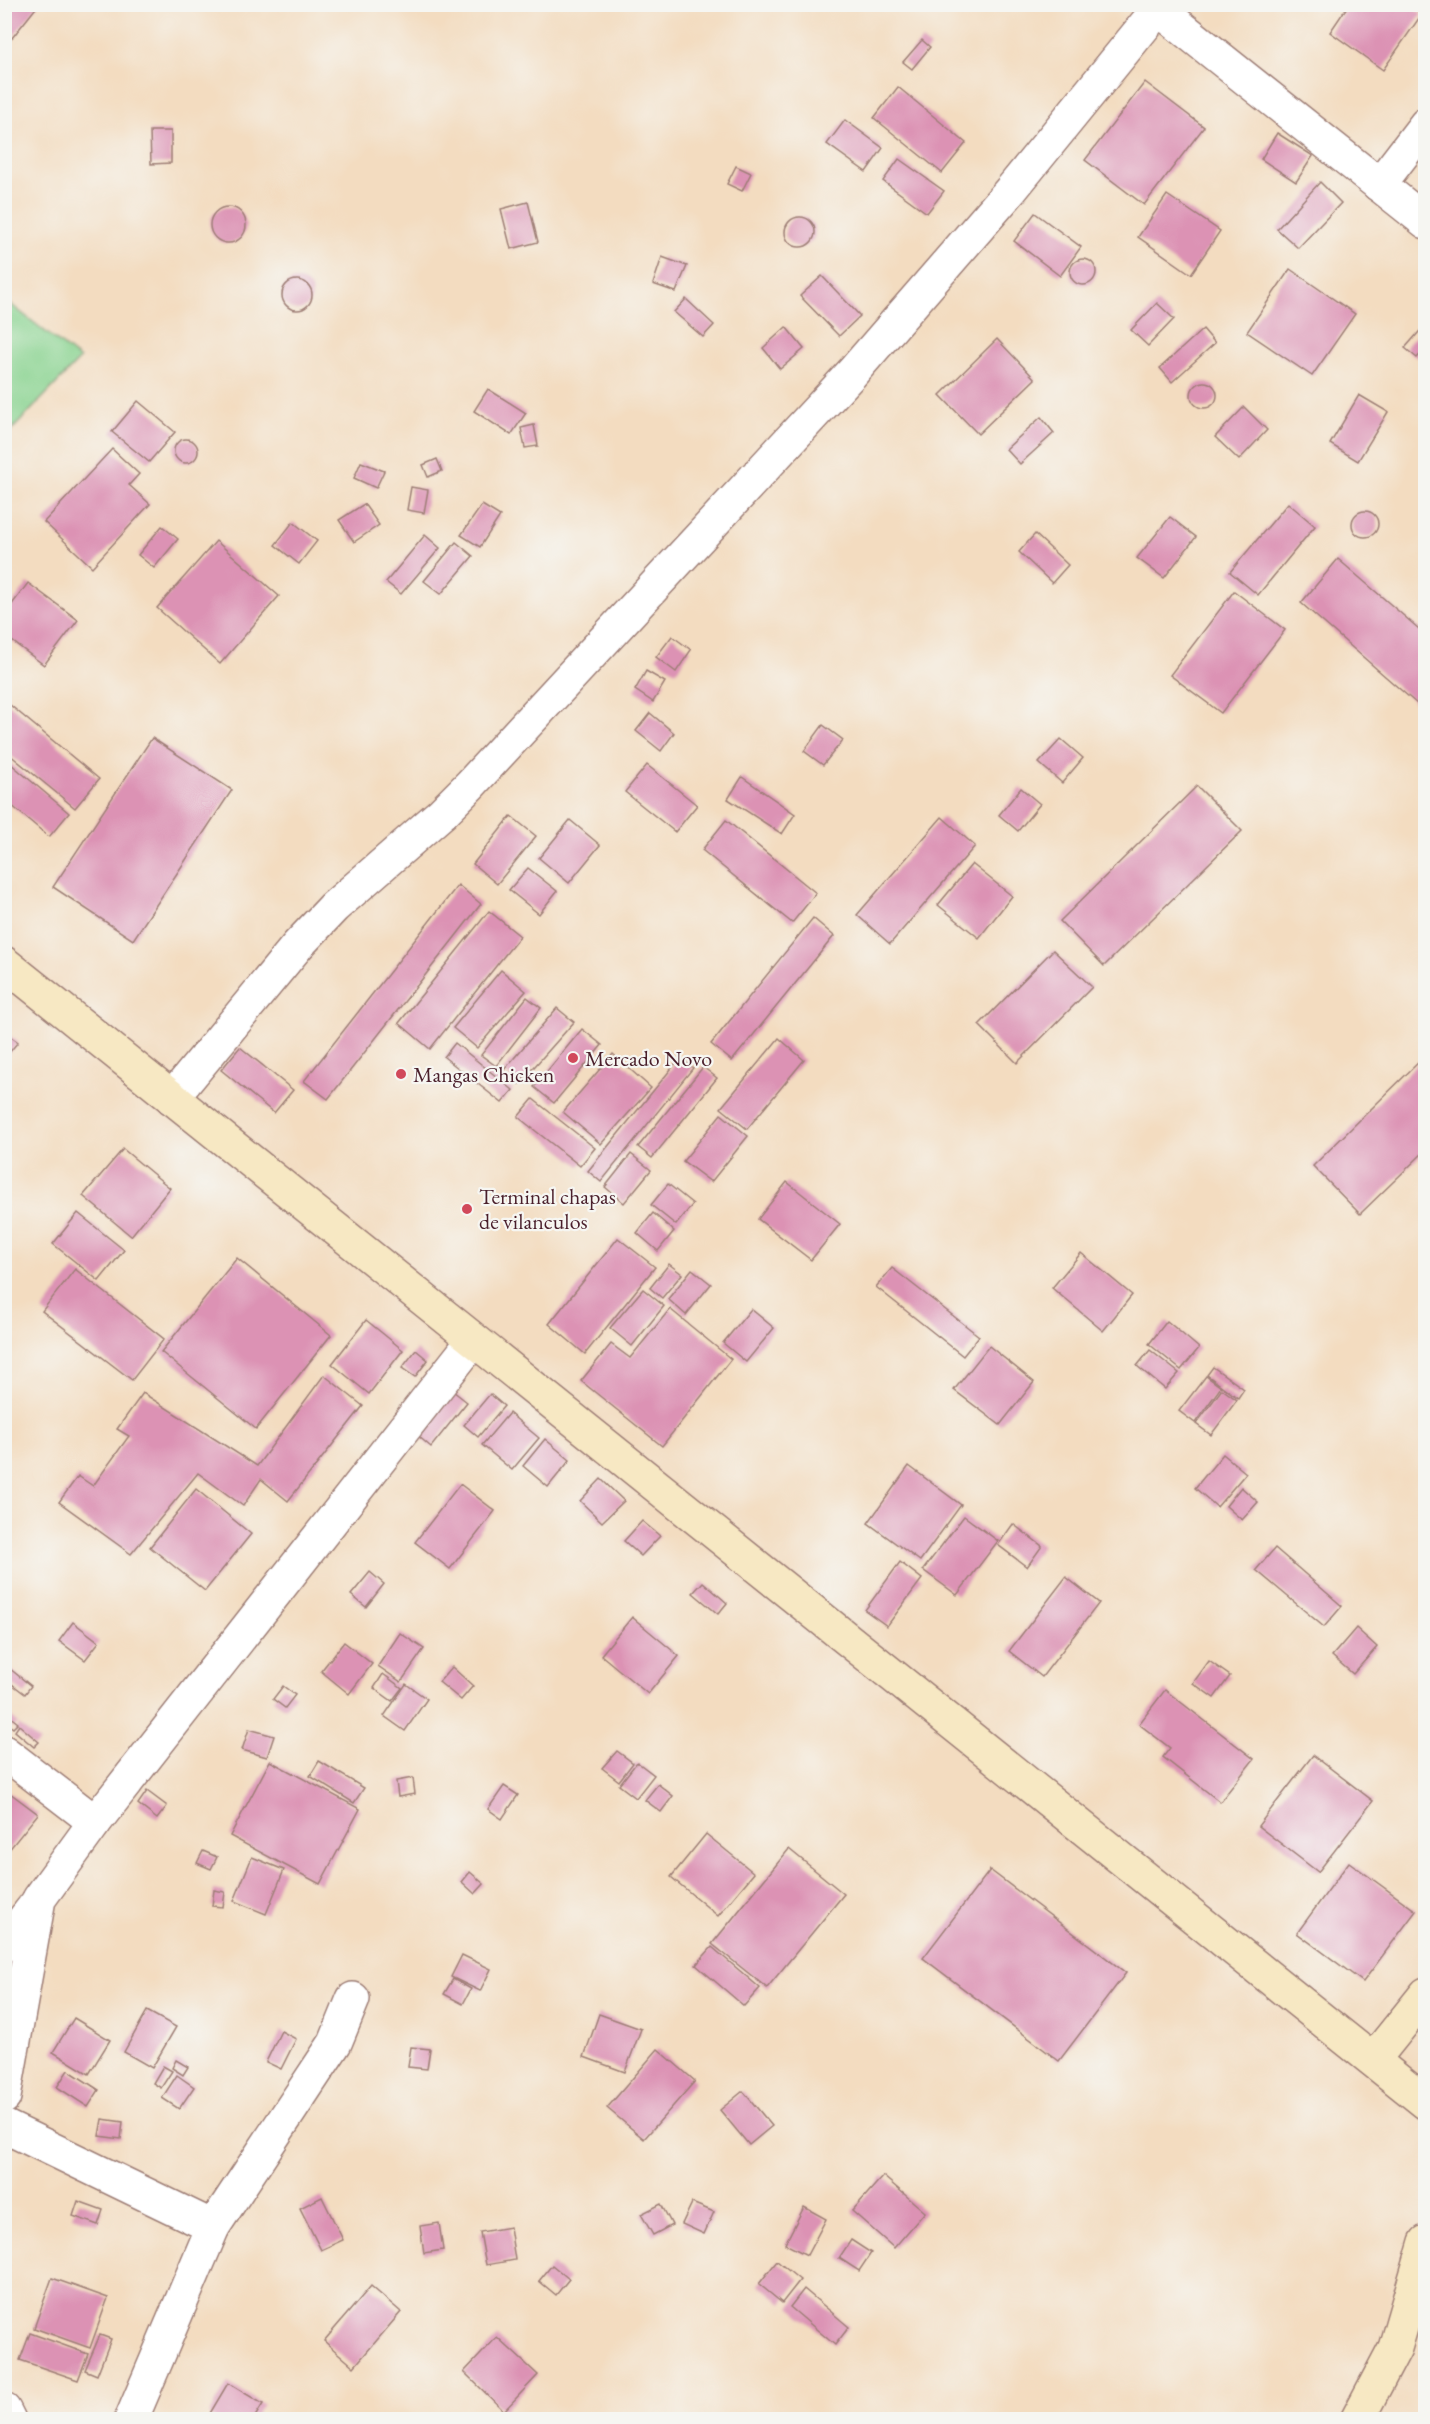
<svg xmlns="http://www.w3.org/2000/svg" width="1430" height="2424" font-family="'EB Garamond',serif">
	<rect width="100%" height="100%" fill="#f6f6f2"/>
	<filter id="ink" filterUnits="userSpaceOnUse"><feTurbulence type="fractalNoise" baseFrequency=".0167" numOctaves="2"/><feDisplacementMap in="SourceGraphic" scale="12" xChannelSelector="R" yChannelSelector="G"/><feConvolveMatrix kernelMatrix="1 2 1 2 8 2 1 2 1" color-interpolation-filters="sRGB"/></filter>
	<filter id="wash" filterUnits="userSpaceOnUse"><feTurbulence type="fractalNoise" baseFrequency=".008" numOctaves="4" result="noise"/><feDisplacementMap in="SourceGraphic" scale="24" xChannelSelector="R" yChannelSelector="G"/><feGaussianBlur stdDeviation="1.35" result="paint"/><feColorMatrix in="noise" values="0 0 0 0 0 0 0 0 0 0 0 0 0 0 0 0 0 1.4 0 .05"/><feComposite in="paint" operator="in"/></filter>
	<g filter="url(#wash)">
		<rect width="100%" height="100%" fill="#f3dcc0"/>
		<path fill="#89d390" stroke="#6a795e" stroke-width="1.5" d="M4 299 80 359 5 437H4Z"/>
		<g id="blocks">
			<g fill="#dc92b4">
				<path d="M4 4H39L4 48Z"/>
				<path d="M1349 4H1408L1422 14 1383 70 1330 32Z"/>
				<path d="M922 40 930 47 912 69 903 62Z"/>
				<path d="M1145 82 1204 127 1144 205 1085 160Z"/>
				<path d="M898 87 966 143 942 173 874 118Z"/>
				<path d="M845 120 883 148 866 172 827 144Z"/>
				<path d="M150 131H171V163L151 164Z"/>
				<path d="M1277 133 1313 156 1296 182 1261 159Z"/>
				<path d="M899 159 944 191 927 213 883 181Z"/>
				<path d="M736 166 751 173 742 191 727 184Z"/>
				<path d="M1320 182 1341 203 1298 248 1277 229Z"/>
				<path d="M1167 195 1220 231 1191 274 1138 237Z"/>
				<path d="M528 202 538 242 511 249 501 209Z"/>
				<circle cx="228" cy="225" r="18"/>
				<path d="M1035 213 1081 247 1060 276 1014 241Z"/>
				<circle cx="800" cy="232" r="15"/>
				<path d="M662 257 687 266 676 292 653 284Z"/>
				<circle cx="1083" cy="272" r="13"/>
				<path d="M1290 269 1355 314 1312 376 1247 332Z"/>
				<path d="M822 276 860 316 839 336 800 296Z"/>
				<circle cx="297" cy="295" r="15"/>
				<path d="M686 299 714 325 703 337 674 312Z"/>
				<path d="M1157 303 1174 319 1148 346 1131 330Z"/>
				<path d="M1426 324V348L1417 358 1405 348Z"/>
				<path d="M786 327 804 349 780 369 763 348Z"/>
				<path d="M1203 329 1215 343 1172 382 1160 368Z"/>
				<path d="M997 339 1035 379 978 434 940 395Z"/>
				<circle cx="1204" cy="395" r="13"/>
				<path d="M488 389 526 413 511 435 474 411Z"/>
				<path d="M1359 395 1388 412 1358 461 1330 444Z"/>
				<path d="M138 401 175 432 149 462 112 432Z"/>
				<path d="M1244 407 1267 430 1239 460 1215 437Z"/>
				<path d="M1041 417 1054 433 1020 464 1006 449Z"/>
				<path d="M534 425 538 446 525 448 521 428Z"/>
				<circle cx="186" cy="451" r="12"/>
				<path d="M112 449 139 474 129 485 150 504 92 567 44 522Z"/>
				<path d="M437 459 442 471 428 477 423 465Z"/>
				<path d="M361 462 384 471 376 488 354 478Z"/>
				<path d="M411 487 428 490 424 513 407 510Z"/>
				<path d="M1288 503 1315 526 1258 595 1230 572Z"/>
				<path d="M364 504 379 525 354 542 339 520Z"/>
				<path d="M482 505 500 516 480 547 461 535Z"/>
				<circle cx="1365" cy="524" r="13"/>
				<path d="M1170 517 1196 537 1164 578 1137 558Z"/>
				<path d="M293 522 317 541 299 564 275 545Z"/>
				<path d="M162 526 178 539 154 568 138 555Z"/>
				<path d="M1035 534 1068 565 1052 583 1019 552Z"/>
				<path d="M425 535 440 548 401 594 386 582Z"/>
				<path d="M216 541 279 596 220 664 157 608Z"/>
				<path d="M456 542 473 556 441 594 424 581Z"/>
				<path d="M1338 559 1426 635V693L1417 704 1301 603Z"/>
				<path d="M28 583 78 620 44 665 4 635V615Z"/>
				<path d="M1234 591 1285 630 1221 713 1170 675Z"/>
				<path d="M672 636 691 650 676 672 656 657Z"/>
				<path d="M646 671 665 682 653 702 635 690Z"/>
				<path d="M4 700 99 779 75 808 4 750Z"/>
				<path d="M650 713 674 733 661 751 636 731Z"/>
				<path d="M823 725 843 740 823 765 804 751Z"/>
				<path d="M152 738 232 790 133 940 53 887Z"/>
				<path d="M1061 739 1083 758 1062 783 1039 763Z"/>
				<path d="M4 758 69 813 49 837 4 799Z"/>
				<path d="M647 765 697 805 675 832 625 792Z"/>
				<path d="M742 777 795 814 782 834 728 799Z"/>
				<path d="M1197 786 1242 831 1104 966 1060 921Z"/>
				<path d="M1021 788 1040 804 1018 831 999 815Z"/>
				<path d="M511 816 536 836 497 884 473 864Z"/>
				<path d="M942 817 975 846 890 944 857 915Z"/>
				<path d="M570 820 600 845 569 883 539 858Z"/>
				<path d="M726 820 816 893 792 923 702 850Z"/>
				<path d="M972 864 1012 896 979 938 938 905Z"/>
				<path d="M528 868 557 891 539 914 509 890Z"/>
				<path d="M458 885 481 904 328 1099 304 1081Z"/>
				<path d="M489 911 520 936 430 1049 399 1023Z"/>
				<path d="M813 918 834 936 732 1061 711 1044Z"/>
				<path d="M1053 950 1092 987 1017 1063 979 1025Z"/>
				<path d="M501 970 526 991 477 1048 453 1028Z"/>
				<path d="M527 997 541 1008 496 1066 481 1055Z"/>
				<path d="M557 1008 574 1022 519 1084 503 1071Z"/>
				<path d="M582 1029 602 1045 554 1103 534 1087Z"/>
				<path d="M4 1032 18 1042 4 1059Z"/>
				<path d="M779 1038 804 1060 747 1129 721 1108Z"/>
				<path d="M455 1043 513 1090 502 1103 444 1057Z"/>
				<path d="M240 1047 293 1090 274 1113 221 1070Z"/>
				<path d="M613 1054 651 1088 601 1144 563 1112Z"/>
				<path d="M1426 1055V1150L1360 1214 1313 1166Z"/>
				<path d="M680 1058 693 1068 601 1182 588 1171Z"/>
				<path d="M703 1067 717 1078 652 1158 638 1147Z"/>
				<path d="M533 1099 595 1148 580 1166 518 1117Z"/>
				<path d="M721 1114 748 1136 711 1182 683 1161Z"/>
				<path d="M123 1149 170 1188 131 1236 83 1196Z"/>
				<path d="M631 1154 651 1170 624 1203 605 1187Z"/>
				<path d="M787 1182 840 1224 811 1260 758 1219Z"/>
				<path d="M668 1184 693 1204 676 1225 651 1205Z"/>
				<path d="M78 1213 124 1250 99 1281 53 1244Z"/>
				<path d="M653 1213 674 1231 658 1251 637 1233Z"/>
				<path d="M618 1238 655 1267 585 1354 549 1324Z"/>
				<path d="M1081 1253 1132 1295 1103 1331 1052 1288Z"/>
				<path d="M237 1258 331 1335 256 1429 161 1352Z"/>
				<path d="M669 1264 682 1274 662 1298 650 1288Z"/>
				<path d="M892 1268 979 1336 963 1356 876 1287Z"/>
				<path d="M75 1269 164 1339 132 1380 42 1311Z"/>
				<path d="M692 1269 711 1284 686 1315 668 1299Z"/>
				<path d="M643 1289 664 1306 632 1346 610 1328Z"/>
				<path d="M670 1309 731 1359 662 1446 581 1381 611 1344 630 1358Z"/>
				<path d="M751 1309 774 1328 746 1362 723 1343Z"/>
				<path d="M366 1320 403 1350 369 1394 332 1364Z"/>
				<path d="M1167 1321 1199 1348 1181 1370 1149 1344Z"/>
				<path d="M989 1346 1034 1382 1000 1425 954 1390Z"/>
				<path d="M416 1350 428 1360 415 1377 402 1368Z"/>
				<path d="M1150 1350 1179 1373 1165 1389 1137 1366Z"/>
				<path d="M1213 1367 1244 1389 1238 1398 1207 1375Z"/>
				<path d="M324 1375 363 1406 288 1501 261 1479 243 1506 198 1473 131 1554 59 1502 78 1476 93 1486 129 1436 117 1429 143 1393 257 1466Z"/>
				<path d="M1206 1376 1221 1387 1195 1423 1179 1411Z"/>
				<path d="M1222 1389 1237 1400 1211 1435 1196 1424Z"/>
				<path d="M453 1391 467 1402 431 1447 417 1435Z"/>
				<path d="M490 1394 504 1406 478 1437 464 1425Z"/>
				<path d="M509 1413 539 1438 512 1470 482 1445Z"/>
				<path d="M545 1439 570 1460 548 1487 523 1466Z"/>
				<path d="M1223 1454 1246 1473 1217 1507 1195 1488Z"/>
				<path d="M909 1466 961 1505 920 1561 868 1523Z"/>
				<path d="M601 1479 624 1501 602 1522 580 1501Z"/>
				<path d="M460 1484 495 1511 450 1569 415 1542Z"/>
				<path d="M1241 1487 1258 1502 1242 1520 1226 1506Z"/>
				<path d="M196 1489 251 1534 205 1591 150 1547Z"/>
				<path d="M964 1516 998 1541 957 1595 923 1570Z"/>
				<path d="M642 1521 660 1536 641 1556 624 1541Z"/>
				<path d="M1013 1524 1042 1546 1027 1567 998 1545Z"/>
				<path d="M1275 1548 1342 1606 1324 1627 1256 1570Z"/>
				<path d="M900 1562 922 1579 887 1626 865 1610Z"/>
				<path d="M370 1572 384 1584 366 1607 351 1595Z"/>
				<path d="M1066 1577 1099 1603 1042 1677 1009 1651Z"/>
				<path d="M703 1582 727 1603 718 1614 693 1593Z"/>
				<path d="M632 1617 679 1656 648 1694 601 1655Z"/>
				<path d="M73 1622 99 1642 85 1660 59 1641Z"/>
				<path d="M1356 1628 1377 1647 1353 1674 1332 1656Z"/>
				<path d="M400 1633 424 1649 401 1682 378 1666Z"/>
				<path d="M344 1642 372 1664 349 1694 321 1671Z"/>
				<path d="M1209 1661 1230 1676 1214 1698 1193 1683Z"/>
				<path d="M452 1667 473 1686 461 1700 439 1682Z"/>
				<path d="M9 1668 31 1686 25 1694 4 1678Z"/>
				<path d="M383 1674 402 1688 392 1701 374 1688Z"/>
				<path d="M406 1684 427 1699 405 1731 384 1716Z"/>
				<path d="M283 1686 295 1695 285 1708 273 1699Z"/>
				<path d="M1165 1690 1254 1759 1220 1802 1163 1757 1170 1748 1139 1724Z"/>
				<path d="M4 1712 18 1723 13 1728 4 1721Z"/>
				<path d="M19 1725 39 1742 34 1747 15 1731Z"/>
				<path d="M249 1729 274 1736 267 1757 242 1750Z"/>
				<path d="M617 1751 633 1763 619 1781 602 1768Z"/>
				<path d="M1313 1755 1373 1801 1318 1872 1258 1826Z"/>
				<path d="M270 1761 360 1809 320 1884 230 1836Z"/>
				<path d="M319 1761 364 1788 354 1803 310 1776Z"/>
				<path d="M637 1762 654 1775 636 1798 619 1785Z"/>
				<path d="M413 1778 415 1794 398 1797 396 1781Z"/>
				<path d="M658 1784 673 1796 661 1812 645 1800Z"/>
				<path d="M504 1786 518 1795 502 1819 488 1809Z"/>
				<path d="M6 1790 38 1814 4 1856V1792Z"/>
				<path d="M147 1791 167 1806 157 1819 138 1804Z"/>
				<path d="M706 1834 754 1873 718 1916 671 1877Z"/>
				<path d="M789 1849 844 1894 767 1988 712 1944Z"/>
				<path d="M203 1851 217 1857 211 1869 197 1863Z"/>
				<path d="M252 1857 284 1870 266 1914 234 1901Z"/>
				<path d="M1349 1862 1416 1911 1363 1982 1297 1933Z"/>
				<path d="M990 1870 1126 1973 1059 2061 923 1958Z"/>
				<path d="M470 1872 484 1884 475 1894 462 1882Z"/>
				<path d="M214 1890 225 1892 223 1907 212 1906Z"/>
				<path d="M712 1947 760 1988 744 2006 696 1965Z"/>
				<path d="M462 1955 491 1969 480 1991 451 1977Z"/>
				<path d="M453 1979 471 1989 463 2004 444 1994Z"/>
				<path d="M147 2011 176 2027 152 2068 124 2052Z"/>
				<path d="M599 2014 641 2029 625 2072 584 2057Z"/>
				<path d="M74 2018 110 2040 89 2074 53 2052Z"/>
				<path d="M281 2031 296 2039 281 2069 266 2062Z"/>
				<path d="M411 2047 430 2049 427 2069 408 2067Z"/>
				<path d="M658 2049 695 2081 644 2139 607 2108Z"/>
				<path d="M176 2060 188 2067 183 2075 172 2068Z"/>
				<path d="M163 2066 172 2071 161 2088 153 2083Z"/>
				<path d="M68 2070 99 2090 88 2107 57 2087Z"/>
				<path d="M177 2075 194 2087 179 2109 162 2098Z"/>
				<path d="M743 2091 772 2126 749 2145 720 2110Z"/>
				<path d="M102 2119 123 2122 121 2139 99 2136Z"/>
				<path d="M883 2176 925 2212 894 2248 852 2211Z"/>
				<path d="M322 2197 343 2240 321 2250 300 2208Z"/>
				<path d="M78 2201 103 2210 98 2225 73 2216Z"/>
				<path d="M692 2203 714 2212 704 2234 682 2224Z"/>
				<path d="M661 2204 672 2225 653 2235 641 2214Z"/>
				<path d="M804 2207 826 2219 807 2255 785 2244Z"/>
				<path d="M439 2223 443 2250 424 2253 420 2226Z"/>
				<path d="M510 2227 515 2260 486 2265 480 2232Z"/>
				<path d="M851 2240 871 2253 859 2271 839 2258Z"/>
				<path d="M777 2261 800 2280 782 2303 759 2284Z"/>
				<path d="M552 2265 569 2279 556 2295 539 2281Z"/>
				<path d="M52 2278 108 2298 90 2348 34 2328Z"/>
				<path d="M371 2286 401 2312 354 2367 324 2341Z"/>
				<path d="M804 2289 849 2327 835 2345 790 2307Z"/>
				<path d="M30 2333 88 2354 78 2380 20 2360Z"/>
				<path d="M100 2335 111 2339 97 2375 85 2370Z"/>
				<path d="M497 2337 538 2375 504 2411 464 2372Z"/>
				<path d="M228 2383 263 2404 253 2420H217L209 2415Z"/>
			</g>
		</g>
	</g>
	<g filter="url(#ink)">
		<use href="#blocks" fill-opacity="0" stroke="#9e7e76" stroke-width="1.5"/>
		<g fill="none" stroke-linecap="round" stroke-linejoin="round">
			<defs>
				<g id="minor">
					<path d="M1152 4 1426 222"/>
					<path d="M1379 185 1426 124"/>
					<path d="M172 1098 298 945 334 907 442 813 470 785 852 373 1010 191 1158 9"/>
					<path d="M4 1752 95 1822"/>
					<path d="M4 1945 37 1903"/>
					<path d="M4 2097 39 1899 95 1822 473 1341"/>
					<path d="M4 2126 213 2227 131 2420"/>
					<path d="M213 2227 335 2043 353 1999"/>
					<path d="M4 2410 9 2420"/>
				</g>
				<g id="secondary">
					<path d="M4 963 1426 2103"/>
					<path d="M1373 2060 1426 1994"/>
					<path d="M1357 2420 1395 2348 1426 2242"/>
				</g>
			</defs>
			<use href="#minor" stroke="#9e7e76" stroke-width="36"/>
			<use href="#secondary" stroke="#9e7e76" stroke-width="36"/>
			<use href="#minor" stroke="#fff" stroke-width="33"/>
			<use href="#secondary" stroke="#f7e8c3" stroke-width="33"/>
		</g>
	</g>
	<g fill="#d1495b" stroke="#f6f6f2" stroke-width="2">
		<circle cx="573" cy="1058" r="6"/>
		<circle cx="401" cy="1074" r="6"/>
		<circle cx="467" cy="1209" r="6"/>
	</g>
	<g text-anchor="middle" stroke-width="4.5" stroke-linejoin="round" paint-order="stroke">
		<g font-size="22" fill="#4a1f2b" stroke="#f6f6f2" text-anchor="start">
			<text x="585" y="1066">Mercado Novo</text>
			<text x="413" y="1082">Mangas Chicken</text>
			<text x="479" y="1204">Terminal chapas<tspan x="479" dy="25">de vilanculos</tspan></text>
		</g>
	</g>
	<rect width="1430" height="2424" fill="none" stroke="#f6f6f2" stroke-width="24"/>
</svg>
